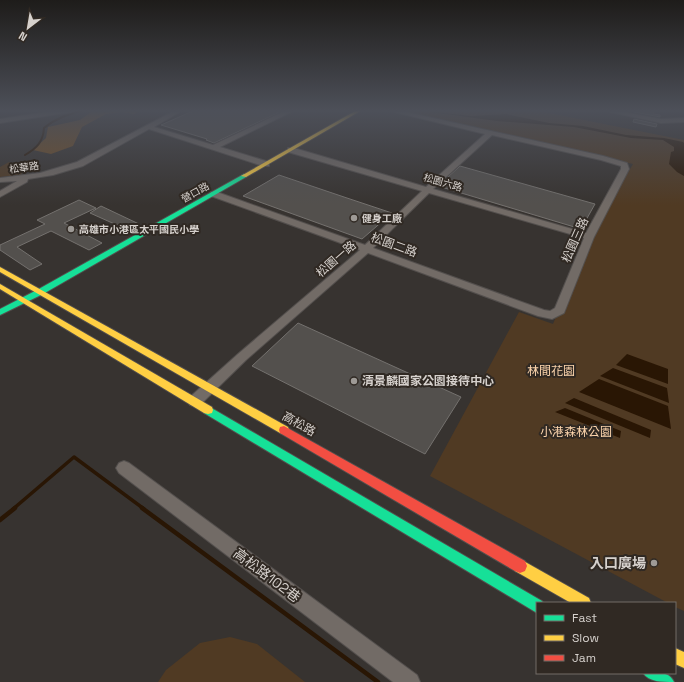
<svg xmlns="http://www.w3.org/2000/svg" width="684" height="682" font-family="'Space Grotesk','Noto Sans TC',sans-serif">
	<rect width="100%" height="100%" fill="#373330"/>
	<g fill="#503a23">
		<path d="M389 110H534L684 140V611L675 607V603H668L430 476 519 312 553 324 589 237 633 164Z"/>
		<path d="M9 162 23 175 0 177V167Z"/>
		<path d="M230 637 257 644 305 682H158L166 670 200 643Z"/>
	</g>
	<path fill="#734e23" d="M94 110H143L134 114 122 112 106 114 82 127 73 146 51 154 33 150 46 138 48 127 80 120Z"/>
	<g fill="#291604">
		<path d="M416 110 471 116 506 114 549 123 583 126 626 135 664 138 683 142 684 143V176L677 172 669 164 671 152 674 151V147L663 140 631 138 574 127 497 121Z"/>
		<path d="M627 354 668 369V384L616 365Z"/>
		<path d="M613 368 667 388 669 403 600 376Z"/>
		<path d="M599 379 668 406 671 429 579 392Z"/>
		<path d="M574 398 651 430 650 438 565 403Z"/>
		<path d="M565 408 621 431 620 438 555 412Z"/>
	</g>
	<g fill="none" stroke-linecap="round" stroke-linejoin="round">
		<path stroke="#291604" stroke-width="2" d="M25 155C37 148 43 142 44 128 56 118 69 114 84 110"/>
		<path stroke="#291604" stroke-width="3.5" d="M13 509 74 457 144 509"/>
		<g stroke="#291604" stroke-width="4.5">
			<path d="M142 508 378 682"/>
			<path d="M0 520 15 508"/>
		</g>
	</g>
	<g fill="#53504d" stroke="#74716e">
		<path d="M195 110H284L214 143 206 140 207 139 161 125Z"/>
		<path d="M635 110H655L653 114 660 115V117L634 112Z"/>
		<path d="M634 119 657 124 656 127 633 122Z"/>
		<path d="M460 166 595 204 581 229 438 186Z"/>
		<path d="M279 175 347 198 392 213 362 239 243 196Z"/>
		<path d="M79 200 96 208 64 223 102 243 89 250 51 231 17 247 42 264 30 270 0 250V245L45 224 37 220Z"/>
		<path d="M101 206 139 224 128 230 90 213Z"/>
		<path d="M298 323 461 397 425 454 252 366Z"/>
	</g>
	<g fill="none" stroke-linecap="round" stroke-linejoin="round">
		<defs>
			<g id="street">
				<path d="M60 110H74L71 112 0 123V119Z"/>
				<path d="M176 110H183L154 127 213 145 287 110H295L220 147 269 162V166H263L149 129 83 166 53 175 28 179 27 182 0 197V191L17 181 0 182V178L40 173 77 162Z"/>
				<path d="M386 110H397L603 156 627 163 629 169 594 237 564 313 552 319 538 316 368 253 246 360 200 405 195 406 190 405 188 401 190 397 238 354 360 250 211 196 210 194 211 192H217L365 245 422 191 288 152V148H294L426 187 485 134ZM492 135 601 160 621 166V169L586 233 433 189ZM429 193 584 238 555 308 550 311 544 310 373 248Z"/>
				<path d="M601 110H613L661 119 684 118V122L661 123Z"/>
				<path d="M124 461 129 463 417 675 420 682H393L119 473 116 468 119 463Z"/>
			</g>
			<g id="fast">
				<path d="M244 174 247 176 246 177 43 294 0 315V309L37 290Z"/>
				<path d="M208 406 542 601 543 603H537V613L204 413 203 410 204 407Z"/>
				<path d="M643 673C655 673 669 670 674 682 662 682 649 682 643 673Z"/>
			</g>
			<g id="slow">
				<path d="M357 110H362L246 177 241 176Z"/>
				<path d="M0 267 288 427 289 430 288 433 284 434 280 433 0 272Z"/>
				<path d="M0 284 212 407 213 410 212 413 208 414 204 413 0 289Z"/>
				<path d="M520 559 589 598 591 603H571L515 571 513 566 515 561Z"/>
				<path d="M675 648 684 652V668L675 664Z"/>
			</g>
			<path id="jam" d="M284 426 525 561 527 566 525 571 520 573 515 571 280 433 279 430 280 427Z"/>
		</defs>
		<use href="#street" stroke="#534f4d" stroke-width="2"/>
		<use href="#fast" stroke="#534f4d" stroke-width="2"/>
		<use href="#slow" stroke="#534f4d" stroke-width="2"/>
		<use href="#jam" stroke="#534f4d" stroke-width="2"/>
		<use href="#street" fill="#726b66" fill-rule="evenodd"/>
		<use href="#fast" fill="#16e098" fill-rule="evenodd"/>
		<use href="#slow" fill="#ffcf43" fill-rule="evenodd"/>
		<use href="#jam" fill="#f24e42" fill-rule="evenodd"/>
	</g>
	<linearGradient id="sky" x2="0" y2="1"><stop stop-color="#1e1c1a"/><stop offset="0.54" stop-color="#4d5059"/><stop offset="1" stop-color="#4d5059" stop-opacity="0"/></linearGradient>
	<rect width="684" height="205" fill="url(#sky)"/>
	<g fill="#9e9a96" stroke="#302923" stroke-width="1.5">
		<circle cx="354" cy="218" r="4"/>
		<circle cx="71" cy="229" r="4"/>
		<circle cx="354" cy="381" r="4"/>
		<circle cx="654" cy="563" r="4"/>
	</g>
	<g text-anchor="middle" stroke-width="4" stroke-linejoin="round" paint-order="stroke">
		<g font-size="10" fill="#d6d1cd" stroke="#302923">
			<text transform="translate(24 167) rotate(-8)" y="4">松華路</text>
			<text transform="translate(443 182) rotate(16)" y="4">松園六路</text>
			<text transform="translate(195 192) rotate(-29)" y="4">營口路</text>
		</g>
		<g font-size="10" font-weight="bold" fill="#d6d1cd" stroke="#302923" text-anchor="start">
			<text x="362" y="222">健身工廠</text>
			<text x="79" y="233">高雄市小港區太平國民小學</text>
		</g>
		<g font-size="12" fill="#d6d1cd" stroke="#302923">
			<text transform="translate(575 240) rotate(-66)" y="4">松園三路</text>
			<text transform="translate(394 245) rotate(20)" y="4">松園二路</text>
			<text transform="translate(336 259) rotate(-41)" y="4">松園一路</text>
			<text transform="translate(299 424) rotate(29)" y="4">高松路</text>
		</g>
		<g font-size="12" fill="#fdd5ad" stroke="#302923">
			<text x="551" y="375">林間花園</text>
			<text x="576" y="436">小港森林公園</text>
		</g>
		<g font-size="12" font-weight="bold" fill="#d6d1cd" stroke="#302923" text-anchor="start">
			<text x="362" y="385">清景麟國家公園接待中心</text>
		</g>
		<g font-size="14" font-weight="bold" fill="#d6d1cd" stroke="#302923" text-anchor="end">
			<text x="646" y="568">入口廣場</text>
		</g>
		<g font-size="14" fill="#d6d1cd" stroke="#302923">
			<text transform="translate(267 575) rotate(37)" y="5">高松路102巷</text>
		</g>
	</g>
	<rect x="536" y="602" width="140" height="72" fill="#302923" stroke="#726c67"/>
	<rect x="544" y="615" width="20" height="6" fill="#16e098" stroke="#726c67"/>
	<text x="572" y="622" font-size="12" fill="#d6d1cd">Fast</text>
	<rect x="544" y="635" width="20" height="6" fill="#ffcf43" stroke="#726c67"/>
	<text x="572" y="642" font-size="12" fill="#d6d1cd">Slow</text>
	<rect x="544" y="655" width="20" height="6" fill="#f24e42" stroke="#726c67"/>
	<text x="572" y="662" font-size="12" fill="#d6d1cd">Jam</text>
	<g transform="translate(28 28) rotate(211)" stroke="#302923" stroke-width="3" paint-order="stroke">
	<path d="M0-3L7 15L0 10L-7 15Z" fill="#d6d1cd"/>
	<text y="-6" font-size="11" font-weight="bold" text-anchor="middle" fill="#d6d1cd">N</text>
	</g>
</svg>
